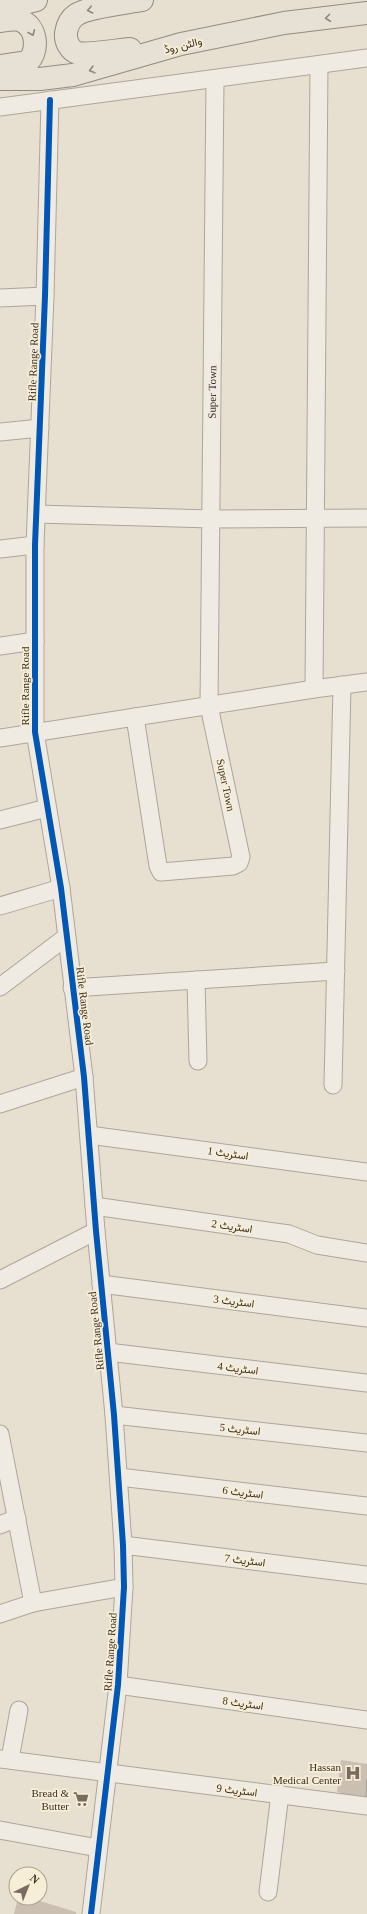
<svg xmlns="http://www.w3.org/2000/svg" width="367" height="1914" font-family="'Times New Roman',Vazirmatn,serif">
	<defs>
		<filter id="shadow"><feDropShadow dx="3.5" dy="3.5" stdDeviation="0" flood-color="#0004"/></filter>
	</defs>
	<rect width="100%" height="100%" fill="#e7e0d1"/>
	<g fill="#cbbfb2" filter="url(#shadow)">
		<path d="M341 1760 367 1764 365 1797 337 1792Z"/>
		<path d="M18 1898H30L76 1912V1914H14Z"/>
	</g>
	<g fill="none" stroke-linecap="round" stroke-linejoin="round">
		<defs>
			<g id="minor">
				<path d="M50 100 45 296 35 545V732L61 888 84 1077 96 1231 114 1415 123 1545 124 1587 118 1685 91 1914"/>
				<path d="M0 107 367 58"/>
				<path d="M0 298 45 296"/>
				<path d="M0 432 40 428"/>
				<path d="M37 514 211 519 367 518"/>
				<path d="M0 549 35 545"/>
				<path d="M0 646 35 641"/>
				<path d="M314 689 319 65"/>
				<path id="s1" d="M135 717 158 866 161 872 233 866 239 863 241 857 209 706 215 79"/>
				<path d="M0 738 314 689 367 682"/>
				<path d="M0 820 47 808"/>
				<path d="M0 906 61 888"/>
				<path d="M196 980 198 1061"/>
				<path d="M0 987 66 937"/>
				<path d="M72 988 336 971"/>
				<path d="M333 1085 342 685"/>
				<path d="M0 1104 84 1077"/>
				<path d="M89 1135 367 1172"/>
				<path d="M94 1206 289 1234 317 1245 367 1253"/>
				<path d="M0 1280 96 1231"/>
				<path d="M101 1284 367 1318"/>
				<path d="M108 1352 367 1383"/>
				<path d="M114 1415 367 1443"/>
				<path d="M0 1434 33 1603"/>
				<path d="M119 1477 367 1506"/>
				<path d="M0 1525 17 1518"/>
				<path d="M123 1545 367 1575"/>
				<path d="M0 1614 33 1603 124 1587"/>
				<path d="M118 1685 367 1720"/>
				<path d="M0 1759 367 1806"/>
				<path d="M10 1759 19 1710"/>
				<path d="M0 1830 98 1848"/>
				<path d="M268 1892 280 1794"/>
			</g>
			<g id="major">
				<path d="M0 9 36 0"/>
				<path d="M0 21C7 20 16 18 22 21 38 29 38 51 28 62L0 66"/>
				<path d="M130 49C118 50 87 55 78 53 70 51 65 41 66 33 67 26 70 19 76 15 87 7 126 3 142 0"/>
				<path d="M0 79H40L73 75 181 44 284 23 367 13"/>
			</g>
		</defs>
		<use href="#minor" stroke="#ada599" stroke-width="19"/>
		<use href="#major" stroke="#928b80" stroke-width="24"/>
		<use href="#minor" stroke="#efebe3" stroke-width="17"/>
		<use href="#major" stroke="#e6e1d4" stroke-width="22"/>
		<defs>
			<path id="cycleway" d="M50 100 45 296 35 545V732L61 888 84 1077 96 1231 114 1415 123 1545 124 1587 118 1685 91 1914"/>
		</defs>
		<use href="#cycleway" stroke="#f7eed8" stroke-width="8"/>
		<use href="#cycleway" stroke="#0057b8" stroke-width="6"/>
	</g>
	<defs><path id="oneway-chevron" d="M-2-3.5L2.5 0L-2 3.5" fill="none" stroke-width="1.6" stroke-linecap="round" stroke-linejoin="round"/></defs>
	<g stroke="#92887a">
		<use href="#oneway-chevron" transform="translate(90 10) rotate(167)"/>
		<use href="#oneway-chevron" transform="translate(328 18) rotate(173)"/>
		<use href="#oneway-chevron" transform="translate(32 33) rotate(67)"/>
		<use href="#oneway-chevron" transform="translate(92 70) rotate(164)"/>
	</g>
	<defs>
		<symbol id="hospital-bare" viewBox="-9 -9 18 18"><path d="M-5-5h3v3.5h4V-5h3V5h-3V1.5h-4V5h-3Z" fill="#786c5e" stroke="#f7eed8" stroke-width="2.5" paint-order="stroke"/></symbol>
		<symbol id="supermarket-bare" viewBox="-9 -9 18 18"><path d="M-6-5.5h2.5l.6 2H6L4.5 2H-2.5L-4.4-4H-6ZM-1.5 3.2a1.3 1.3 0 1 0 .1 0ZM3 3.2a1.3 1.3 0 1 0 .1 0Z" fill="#786c5e" stroke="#f7eed8" stroke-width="2.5" paint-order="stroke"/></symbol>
	</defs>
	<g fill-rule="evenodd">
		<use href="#hospital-bare" x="342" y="1762" width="22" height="22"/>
		<use href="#supermarket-bare" x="70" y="1788" width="22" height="22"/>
	</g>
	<g text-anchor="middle" stroke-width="3.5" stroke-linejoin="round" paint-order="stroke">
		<g font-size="11" fill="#3d2e20" stroke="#f7eed8">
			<text transform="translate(183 45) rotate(-14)" y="4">والٹن روڈ</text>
			<text transform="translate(33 362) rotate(-88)" y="4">Rifle Range Road</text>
			<text dy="4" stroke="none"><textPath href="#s1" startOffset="711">Super Town</textPath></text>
			<text transform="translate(25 686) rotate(-90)" y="4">Rifle Range Road</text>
			<text transform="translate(226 785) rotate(78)" y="4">Super Town</text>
			<text transform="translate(85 1006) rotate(83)" y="4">Rifle Range Road</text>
			<text transform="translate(228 1153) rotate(8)" y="4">اسٹریٹ 1</text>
			<text transform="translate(232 1226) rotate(8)" y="4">اسٹریٹ 2</text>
			<text transform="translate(234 1301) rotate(7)" y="4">اسٹریٹ 3</text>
			<text transform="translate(96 1331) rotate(-96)" y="4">Rifle Range Road</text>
			<text transform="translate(238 1368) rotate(7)" y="4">اسٹریٹ 4</text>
			<text transform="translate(240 1429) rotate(6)" y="4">اسٹریٹ 5</text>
			<text transform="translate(243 1492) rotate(7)" y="4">اسٹریٹ 6</text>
			<text transform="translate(245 1560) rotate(7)" y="4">اسٹریٹ 7</text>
			<text transform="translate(110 1652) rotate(-86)" y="4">Rifle Range Road</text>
			<text transform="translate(243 1703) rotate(8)" y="4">اسٹریٹ 8</text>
			<text transform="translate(237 1790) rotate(7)" y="4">اسٹریٹ 9</text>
		</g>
		<g font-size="11" fill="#3d2e20" stroke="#f7eed8" text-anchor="end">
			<text x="341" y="1771">Hassan<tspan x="341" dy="13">Medical Center</tspan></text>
			<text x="69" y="1797">Bread &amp;<tspan x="69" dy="13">Butter</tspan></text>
		</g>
	</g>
	<g transform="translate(28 1886) rotate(43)"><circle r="19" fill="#f7eed8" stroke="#ada18e"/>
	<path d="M0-3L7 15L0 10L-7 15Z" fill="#786c5e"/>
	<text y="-6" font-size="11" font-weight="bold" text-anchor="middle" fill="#3d2e20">N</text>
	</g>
</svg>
